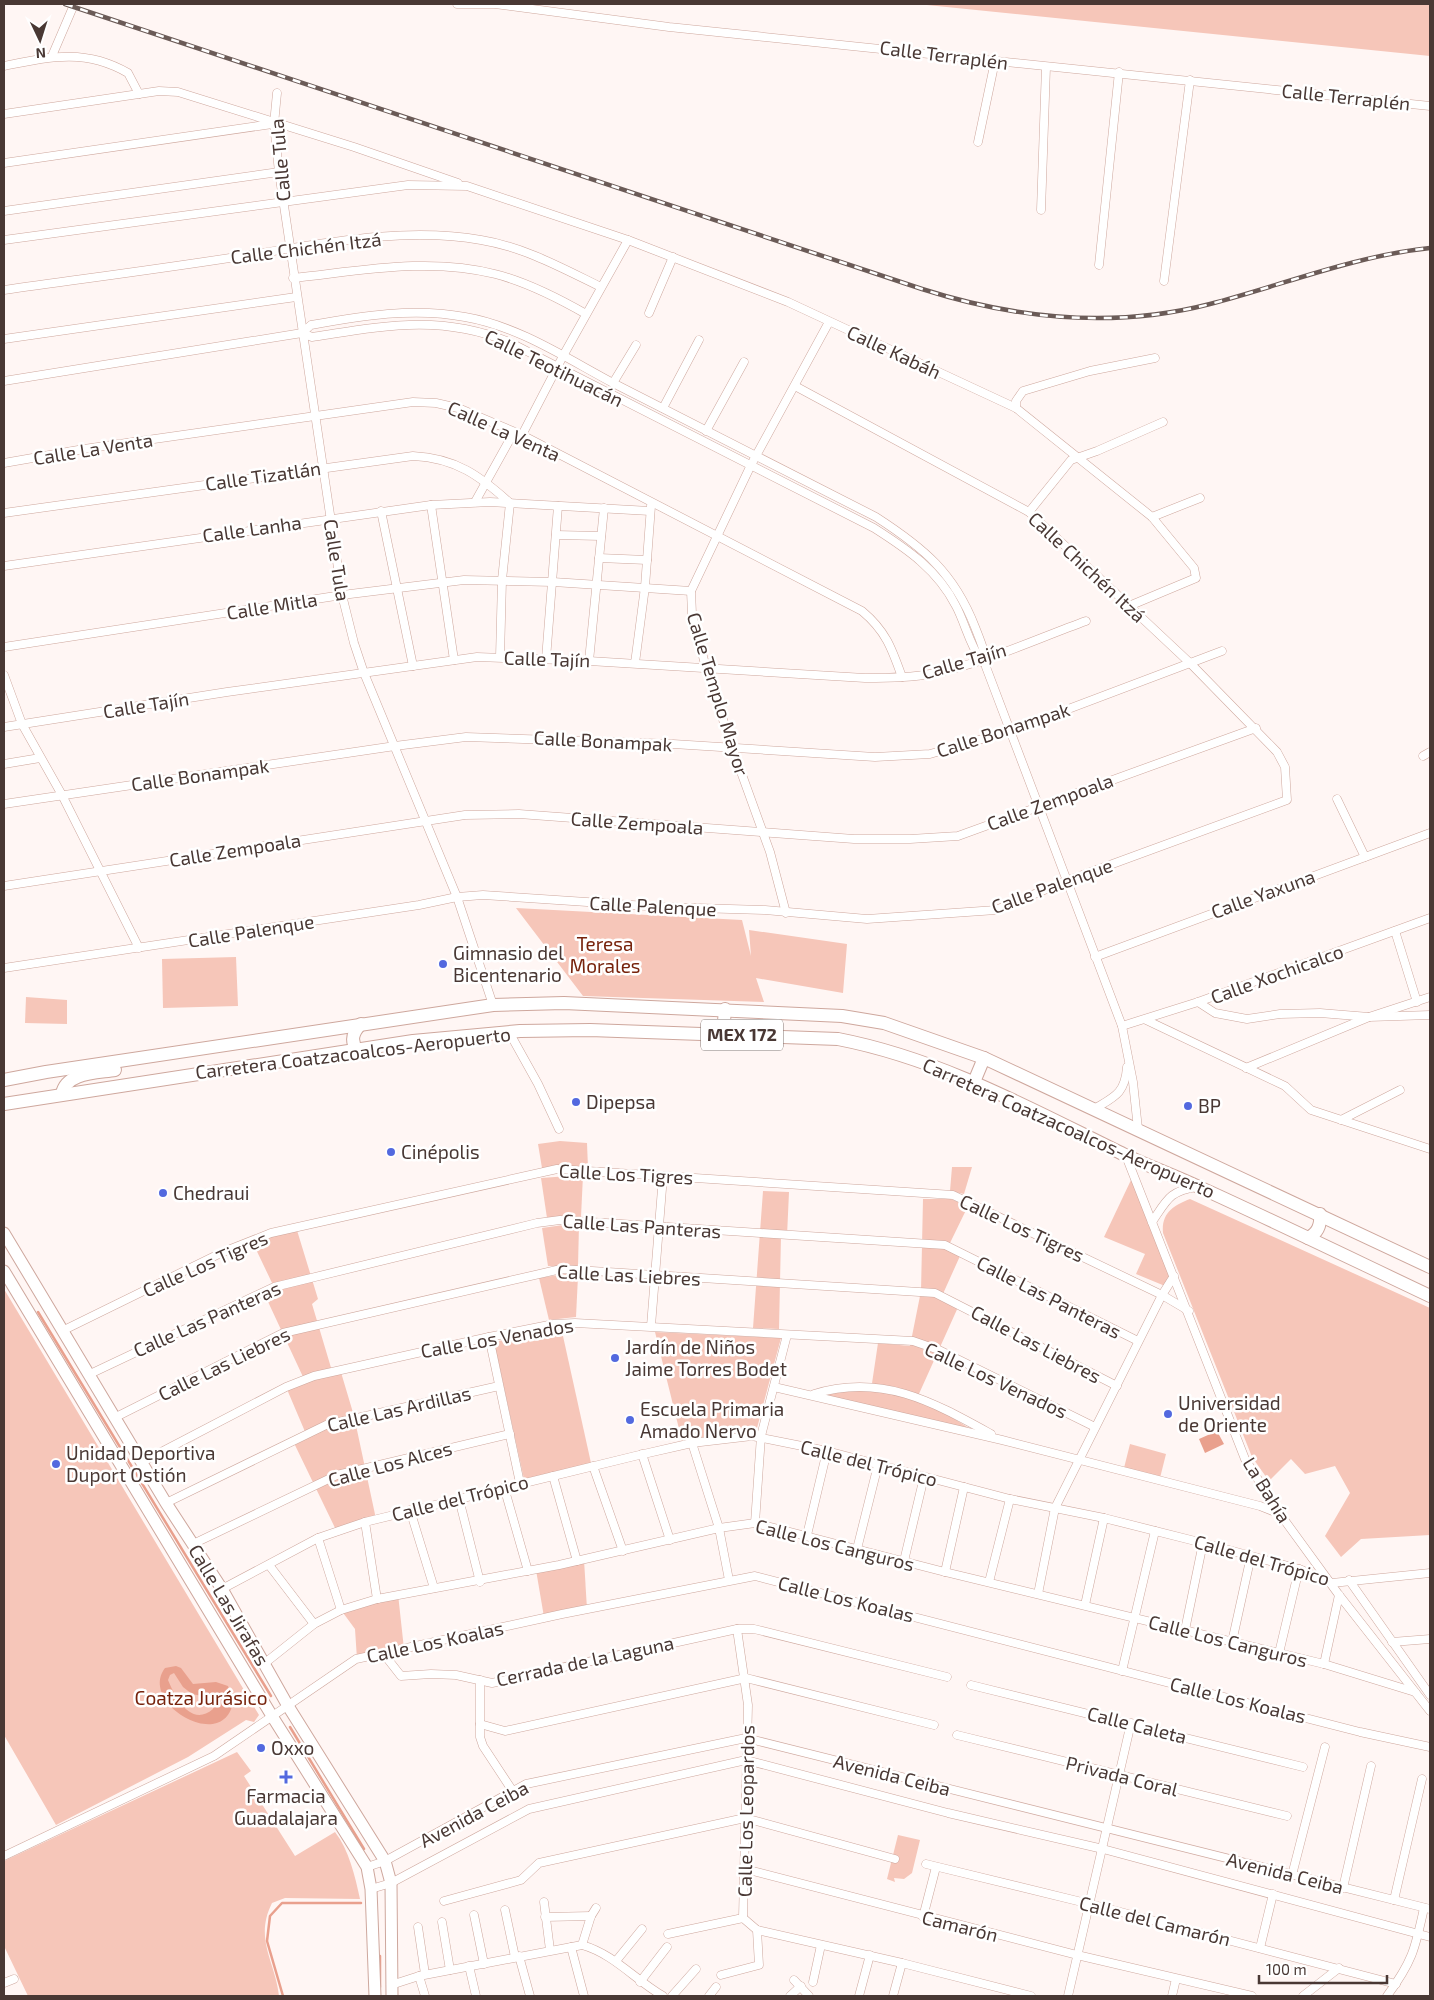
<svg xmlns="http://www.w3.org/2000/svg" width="1434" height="2000" font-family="'Exo 2',sans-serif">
	<rect width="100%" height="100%" fill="#fff6f4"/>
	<g fill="#f6c6b9">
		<path d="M917 4H1430V56Z"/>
		<path d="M516 908 742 920 751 956 749 930 847 944 843 993 756 978 764 1002 583 996Z"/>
		<path d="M236 957 238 1006 163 1008 162 959Z"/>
		<path d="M26 997 67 1000V1024L25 1023Z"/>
		<path d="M560 1141 587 1143 588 1168H542L538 1144Z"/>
		<path d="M952 1167H972L964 1194 950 1191Z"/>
		<path d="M583 1175 581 1217 547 1218 541 1178Z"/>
		<path d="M1131 1180 1172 1274 1165 1286 1136 1274 1145 1254 1104 1237Z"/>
		<path d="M763 1191 789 1192 787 1236H781L779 1329 753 1328Z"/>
		<path d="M923 1199H951L968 1206 950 1243 960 1256 942 1296 959 1305 918 1396 972 1430 823 1395 832 1390H871L878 1343 910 1346 921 1291Z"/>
		<path d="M1190 1199 1430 1308V1535L1361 1539 1341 1557 1325 1536 1350 1493 1335 1466 1305 1474 1291 1459 1269 1481 1252 1457 1163 1233C1161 1213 1174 1205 1190 1199Z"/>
		<path d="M563 1225H579L578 1266H548L542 1228Z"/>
		<path d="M296 1227 318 1299 312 1304 332 1371 340 1369 354 1416 376 1519 337 1532 293 1441 306 1434 286 1387 304 1379 263 1291 274 1287 251 1239Z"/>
		<path d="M565 1274 578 1276 576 1317 549 1320 539 1278Z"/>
		<path d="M4 1289 259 1715 254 1722 246 1720 188 1757 56 1825 4 1735Z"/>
		<path d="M561 1327 591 1463 524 1479 494 1342Z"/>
		<path d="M655 1332 781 1338 757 1428 682 1441Z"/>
		<path d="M1130 1444 1166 1454 1160 1478 1124 1468Z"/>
		<path d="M584 1560 587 1609 544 1617 536 1570Z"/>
		<path d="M398 1594 404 1649 357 1659 355 1629 341 1610Z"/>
		<path d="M237 1752 251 1771 244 1776 295 1856 335 1832C349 1850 355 1876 360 1899L285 1898 272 1903C254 1939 275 1961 279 1996H28L4 1946V1861Z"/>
		<path d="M898 1835 920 1840 912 1873 904 1879 894 1878 895 1882 887 1879Z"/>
	</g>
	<g fill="#e9a08d" fill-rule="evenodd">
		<path d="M1217 1431 1224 1444 1205 1453 1199 1439Z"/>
		<path d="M176 1666 181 1668 193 1684 216 1682 228 1686 233 1702C224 1754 138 1703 165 1668ZM174 1673 183 1687 192 1694 212 1698 214 1705 213 1709C191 1728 175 1697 168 1680L170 1675Z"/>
	</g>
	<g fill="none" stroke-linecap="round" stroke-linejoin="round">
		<g stroke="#e9a08d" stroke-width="2.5">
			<path d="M38 1312 271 1696"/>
			<path d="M290 1727 364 1849"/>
			<path d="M380 1956V1987"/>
			<path d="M283 1996 267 1941 270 1916 282 1903H361"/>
		</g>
		<defs>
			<g id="minor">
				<path d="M457 4H495L669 27 1430 106"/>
				<path d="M52 56 73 7"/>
				<path d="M4 66C49 57 85 48 128 73L139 94"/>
				<path d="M277 93 274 124 279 172 342 595 354 643 364 673 457 897 493 1005"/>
				<path d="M4 114 159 91 178 92 354 147 458 183"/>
				<path d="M978 142 995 61"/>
				<path d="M4 163 272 124"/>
				<path d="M1041 210 1046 67"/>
				<path d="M4 211 279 172"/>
				<path d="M4 240 408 185 467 186 628 240 788 302 1016 408 1152 517 1194 568 1196 578 1129 606"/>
				<path d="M1099 265 1119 72"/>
				<path d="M293 278C360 271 429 257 495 274 527 282 558 298 586 314"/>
				<path d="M1164 281 1190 80"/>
				<path d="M4 290C81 279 159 269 236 257 316 245 401 226 481 240 524 247 562 268 601 287"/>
				<path d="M649 313 673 257"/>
				<path d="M302 333 311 325C362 316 413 307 465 317 518 326 566 358 613 383 701 428 789 472 876 517 924 548 954 573 975 627 980 640 986 653 986 667L1122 1026 1133 1082 1138 1129"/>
				<path d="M302 333 312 337C384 326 440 314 509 342L874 528C907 549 938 570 956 606 965 623 970 646 982 662"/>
				<path d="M4 339 296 297"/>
				<path d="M4 381 302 333"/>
				<path d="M613 383 636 345"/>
				<path d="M663 408 699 340"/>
				<path d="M1016 408V401L1023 391 1090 371 1155 358"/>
				<path d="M706 431 744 362"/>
				<path d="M522 435 563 356 628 240"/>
				<path d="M4 463 84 449 413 402 436 403 458 408 522 435 862 611C886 631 892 649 902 677"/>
				<path d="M475 502 514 432"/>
				<path d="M431 505 454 660"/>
				<path d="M381 511 413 666"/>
				<path d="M1029 512 1071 460 1097 451 1163 422"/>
				<path d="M4 513 413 456C456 458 480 476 510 503L502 580 500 657"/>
				<path d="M1152 517 1200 498"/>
				<path d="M556 535 601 536"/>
				<path d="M599 558 647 560"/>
				<path d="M4 566 431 505 490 502 650 511"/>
				<path d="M4 647 342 595 464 580 553 582 691 591"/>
				<path d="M546 659 558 506"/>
				<path d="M589 661 604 508"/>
				<path d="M635 663 645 587 651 506"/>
				<path d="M4 675 22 724 62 795 139 948"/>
				<path d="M4 727 227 692 477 657 589 661 865 678C887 678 909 678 930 674 983 664 1036 639 1086 621"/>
				<path d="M1423 756 1430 752"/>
				<path d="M4 764 40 758"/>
				<path d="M1337 799 1365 857"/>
				<path d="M4 804 395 746 466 737 673 744 875 757 930 754 1010 731 1222 651"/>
				<path d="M4 886 426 821 465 815 519 814 854 839H910L958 836 1256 728"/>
				<path d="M786 913 770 852 732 747 706 668 692 614 691 591 751 465 829 322"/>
				<path d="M1395 931 1417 1002"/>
				<path d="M1095 957 1430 833"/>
				<path d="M4 968 419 905 457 897 483 895 662 907 765 910 867 919 996 910 1066 881 1287 800 1285 767 1277 752 1191 664 1029 512 795 386"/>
				<path d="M1198 1002 1215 1013 1247 1019 1280 1014 1320 1013 1369 1017 1430 1015"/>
				<path d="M1146 1020 1285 1086 1311 1110 1430 1149"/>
				<path d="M1122 1026 1198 1002 1430 918"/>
				<path d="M509 1032 538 1084 559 1129"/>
				<path d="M1246 1068 1369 1017 1430 997"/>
				<path d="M1094 1109C1114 1097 1125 1094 1127 1067"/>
				<path d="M1341 1120 1400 1090"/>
				<path d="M1126 1156 1245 1459 1280 1514 1339 1595 1430 1711"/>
				<path d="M1152 1222C1167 1200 1169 1191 1197 1187"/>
				<path d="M651 1326 663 1176"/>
				<path d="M64 1330 223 1252 271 1233 557 1169 953 1195 1162 1295 1189 1311"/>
				<path d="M489 1337 520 1483"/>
				<path d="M90 1374 274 1287 537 1223 560 1220 945 1245 1138 1341"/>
				<path d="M774 1387 1002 1440 1260 1506 1280 1514"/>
				<path d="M814 1394C882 1373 933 1402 991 1434"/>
				<path d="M116 1417 283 1333 561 1269 935 1293 1117 1386"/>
				<path d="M692 1443 719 1528 729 1580"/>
				<path d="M642 1454 670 1540"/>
				<path d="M142 1462 286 1387 314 1376 489 1337 554 1324 575 1323 913 1341 939 1350 1095 1427"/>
				<path d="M593 1466 623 1551"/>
				<path d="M553 1476 577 1561"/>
				<path d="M504 1487 528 1571"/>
				<path d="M459 1499 480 1582"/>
				<path d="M166 1503 326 1425 499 1386"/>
				<path d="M410 1510 434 1588"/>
				<path d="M365 1522 377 1599"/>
				<path d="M755 1523 761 1436 787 1335"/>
				<path d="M807 1535 827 1451"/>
				<path d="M318 1538 341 1610"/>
				<path d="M193 1544 337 1475 510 1434"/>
				<path d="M857 1549 878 1465"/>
				<path d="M904 1561 924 1477"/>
				<path d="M269 1565 314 1624"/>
				<path d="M945 1572 964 1487"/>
				<path d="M1349 1580 1430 1695"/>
				<path d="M989 1582 1010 1499"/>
				<path d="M222 1589 318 1538 365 1522 635 1456 692 1443 752 1436 827 1451 1010 1499 1104 1518 1203 1543 1299 1569 1332 1583 1430 1573"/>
				<path d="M1038 1594 1055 1508 1162 1295 1174 1276"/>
				<path d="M1085 1605 1104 1518"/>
				<path d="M737 1629 748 1705 743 1918"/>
				<path d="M1185 1630 1203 1543"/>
				<path d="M1232 1642 1251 1556"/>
				<path d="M1392 1642 1430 1639"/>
				<path d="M383 1653 401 1676 431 1674 456 1675 492 1683 737 1629H754L947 1677"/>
				<path d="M1279 1653 1299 1569"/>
				<path d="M265 1663 314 1624 341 1610 377 1599 559 1565 719 1528 755 1523 945 1572 1324 1664 1415 1692"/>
				<path d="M1324 1664 1339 1595"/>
				<path d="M1122 1671 1155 1531"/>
				<path d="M480 1680V1737L483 1746 512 1790"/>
				<path d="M971 1685 1303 1767"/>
				<path d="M480 1724 505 1731 746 1678 934 1725"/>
				<path d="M957 1735 1287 1816"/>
				<path d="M4 1856 214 1756 356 1659 562 1614 755 1576 1360 1732 1430 1747"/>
				<path d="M926 1864 1090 1904 1396 1984"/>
				<path d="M367 1867 385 1861 526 1784 746 1738 1430 1909"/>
				<path d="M745 1869 1077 1955 1252 1996"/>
				<path d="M1292 1875 1325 1747"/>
				<path d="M1343 1888 1371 1766"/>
				<path d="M371 1889 391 1883 529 1809 746 1760 948 1813 1103 1849 1430 1937"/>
				<path d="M1394 1900 1422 1779"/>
				<path d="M444 1901 521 1880 539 1863 745 1818 895 1859"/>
				<path d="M544 1902 550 1950"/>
				<path d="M505 1910 515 1957"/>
				<path d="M474 1915 484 1964"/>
				<path d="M545 1917 591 1916"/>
				<path d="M923 1917 936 1867"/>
				<path d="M743 1918 757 1930 902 1963 1031 1996"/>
				<path d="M442 1922 450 1970"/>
				<path d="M418 1927 425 1974"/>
				<path d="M668 1934 743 1918"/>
				<path d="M582 1945 591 1916 596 1908"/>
				<path d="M571 1947 584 1996"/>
				<path d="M1260 1948 1273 1894"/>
				<path d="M519 1956 530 1996"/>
				<path d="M616 1961 642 1929"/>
				<path d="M469 1966 476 1996"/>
				<path d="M721 1975 759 1965 757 1930"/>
				<path d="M419 1976 425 1996"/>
				<path d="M794 1980 809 1996"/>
				<path d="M640 1982 667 1947"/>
				<path d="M813 1982 821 1945"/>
				<path d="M4 1983 14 1979"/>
				<path d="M391 1985 419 1976 582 1945C614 1954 635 1980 663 1996"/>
				<path d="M672 1996 696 1969"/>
				<path d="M709 1996 716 1987"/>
				<path d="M790 1996 801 1986"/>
				<path d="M859 1996 870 1955"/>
				<path d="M893 1996 902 1963"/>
				<path d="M1068 1996 1131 1723"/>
				<path d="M1172 1996 1176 1979"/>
				<path d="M1303 1996 1339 1968"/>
				<path d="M1387 1996C1412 1962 1415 1950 1424 1908"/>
			</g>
			<g id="secondary">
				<path d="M4 1233 166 1503 222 1589 288 1706 385 1861 391 1883 392 1996"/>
				<path d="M4 1271 272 1716 367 1867 371 1889 375 1996"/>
			</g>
			<g id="primary">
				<path d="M723 1034 725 1009"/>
				<path d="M357 1050C350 1040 353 1032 361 1024"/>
				<path d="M4 1080 46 1072 493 1005 564 1003 842 1016 884 1023 984 1058 1430 1267"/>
				<path d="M974 1082 984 1058"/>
				<path d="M62 1094C66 1072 97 1073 115 1070"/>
				<path d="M4 1104 413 1041 520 1031 590 1030 838 1039C941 1059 1031 1109 1125 1155 1150 1167 1176 1176 1201 1188 1278 1223 1354 1260 1430 1296"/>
				<path d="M1308 1238C1318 1233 1321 1225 1320 1214"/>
			</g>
		</defs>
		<use href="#minor" stroke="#cea79d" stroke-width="9"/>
		<use href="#secondary" stroke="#cea79d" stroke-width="13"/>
		<use href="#primary" stroke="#cea79d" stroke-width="14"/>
		<use href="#minor" stroke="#fff" stroke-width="8"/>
		<use href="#secondary" stroke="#fff" stroke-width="11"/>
		<use href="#primary" stroke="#fff" stroke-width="12"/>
		<defs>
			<path id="rail" d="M65 4 922 289C1016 319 1113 329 1210 304 1283 285 1354 256 1430 248"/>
		</defs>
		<use href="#rail" stroke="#6b5b57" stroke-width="4.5"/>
		<use href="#rail" stroke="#fff" stroke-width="2.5" stroke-dasharray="8" stroke-linecap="butt"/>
	</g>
	<g fill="#5369df" stroke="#fff" stroke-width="2">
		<circle cx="443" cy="964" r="5"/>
		<circle cx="576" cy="1102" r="5"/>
		<circle cx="1188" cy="1106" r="5"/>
		<circle cx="391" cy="1152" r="5"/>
		<circle cx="163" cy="1193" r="5"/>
		<circle cx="615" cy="1358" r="5"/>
		<circle cx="1168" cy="1414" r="5"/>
		<circle cx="630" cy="1420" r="5"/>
		<circle cx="56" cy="1464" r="5"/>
		<circle cx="261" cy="1748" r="5"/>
		<path d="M283.5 1769.5h5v5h5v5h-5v5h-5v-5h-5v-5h5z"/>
	</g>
	<g text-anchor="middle" stroke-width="5" stroke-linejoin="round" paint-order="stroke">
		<rect fill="#fff" stroke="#807471" stroke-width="1" x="701" y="1019.5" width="82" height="31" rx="4"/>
		<g font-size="18" font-weight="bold" fill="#493834">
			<text x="742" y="1041">MEX 172</text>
		</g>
		<g font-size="19" fill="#493834" stroke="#fff">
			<text transform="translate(944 55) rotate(7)" y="7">Calle Terraplén</text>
			<text transform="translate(1346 97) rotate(6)" y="7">Calle Terraplén</text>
			<text transform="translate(280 160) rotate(-95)" y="7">Calle Tula</text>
			<text transform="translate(306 248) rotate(-7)" y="7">Calle Chichén Itzá</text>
			<text transform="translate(894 352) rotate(25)" y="7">Calle Kabáh</text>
			<text transform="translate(554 368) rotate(26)" y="7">Calle Teotihuacán</text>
			<text transform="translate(504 431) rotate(24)" y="7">Calle La Venta</text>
			<text transform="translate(93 449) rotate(-9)" y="7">Calle La Venta</text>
			<text transform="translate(263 476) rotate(-8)" y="7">Calle Tizatlán</text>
			<text transform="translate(252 529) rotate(-8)" y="7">Calle Lanha</text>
			<text transform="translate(337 560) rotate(81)" y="7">Calle Tula</text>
			<text transform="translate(1087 567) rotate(43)" y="7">Calle Chichén Itzá</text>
			<text transform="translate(272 606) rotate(-9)" y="7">Calle Mitla</text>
			<text transform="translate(547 659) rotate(2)" y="7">Calle Tajín</text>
			<text transform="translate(964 661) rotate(-16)" y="7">Calle Tajín</text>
			<text transform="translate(718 694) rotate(73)" y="7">Calle Templo Mayor</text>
			<text transform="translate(146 705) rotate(-9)" y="7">Calle Tajín</text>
			<text transform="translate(1003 730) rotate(-18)" y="7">Calle Bonampak</text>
			<text transform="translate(603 741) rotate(3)" y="7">Calle Bonampak</text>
			<text transform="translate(200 775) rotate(-8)" y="7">Calle Bonampak</text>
			<text transform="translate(1050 802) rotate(-20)" y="7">Calle Zempoala</text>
			<text transform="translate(637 823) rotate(4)" y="7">Calle Zempoala</text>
			<text transform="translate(235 850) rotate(-9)" y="7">Calle Zempoala</text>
			<text transform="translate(1052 886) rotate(-20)" y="7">Calle Palenque</text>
			<text transform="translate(1263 894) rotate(-20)" y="7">Calle Yaxuna</text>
			<text transform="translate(653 906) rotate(3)" y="7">Calle Palenque</text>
			<text transform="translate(251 931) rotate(-9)" y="7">Calle Palenque</text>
			<text transform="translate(1277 974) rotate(-20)" y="7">Calle Xochicalco</text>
			<text transform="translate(353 1053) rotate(-7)" y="7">Carretera Coatzacoalcos-Aeropuerto</text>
			<text transform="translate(1069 1128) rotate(24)" y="7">Carretera Coatzacoalcos-Aeropuerto</text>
			<text transform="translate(626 1174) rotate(3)" y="7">Calle Los Tigres</text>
			<text transform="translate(642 1226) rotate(4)" y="7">Calle Las Panteras</text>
			<text transform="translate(1022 1228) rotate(25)" y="7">Calle Los Tigres</text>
			<text transform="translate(205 1264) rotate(-24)" y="7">Calle Los Tigres</text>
			<text transform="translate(629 1275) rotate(3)" y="7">Calle Las Liebres</text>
			<text transform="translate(1049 1297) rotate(27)" y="7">Calle Las Panteras</text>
			<text transform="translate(207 1319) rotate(-24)" y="7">Calle Las Panteras</text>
			<text transform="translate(497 1338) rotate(-10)" y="7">Calle Los Venados</text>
			<text transform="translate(1036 1344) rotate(28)" y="7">Calle Las Liebres</text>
			<text transform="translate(224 1364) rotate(-26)" y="7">Calle Las Liebres</text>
			<text transform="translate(996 1380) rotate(25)" y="7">Calle Los Venados</text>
			<text transform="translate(399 1409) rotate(-13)" y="7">Calle Las Ardillas</text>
			<text transform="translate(869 1463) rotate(14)" y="7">Calle del Trópico</text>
			<text transform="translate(390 1464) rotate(-15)" y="7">Calle Los Alces</text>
			<text transform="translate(1267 1490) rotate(58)" y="7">La Bahía</text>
			<text transform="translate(460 1498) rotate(-14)" y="7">Calle del Trópico</text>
			<text transform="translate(835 1545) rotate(14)" y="7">Calle Los Canguros</text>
			<text transform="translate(1262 1560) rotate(16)" y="7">Calle del Trópico</text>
			<text transform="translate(846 1599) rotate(14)" y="7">Calle Los Koalas</text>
			<text transform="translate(229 1605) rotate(59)" y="7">Calle Las Jirafas</text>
			<text transform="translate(1228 1641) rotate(14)" y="7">Calle Los Canguros</text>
			<text transform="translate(435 1642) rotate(-12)" y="7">Calle Los Koalas</text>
			<text transform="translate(585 1661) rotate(-12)" y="7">Cerrada de la Laguna</text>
			<text transform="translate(1238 1700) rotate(14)" y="7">Calle Los Koalas</text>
			<text transform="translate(1137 1725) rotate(14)" y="7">Calle Caleta</text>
			<text transform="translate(892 1775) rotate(14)" y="7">Avenida Ceiba</text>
			<text transform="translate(1122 1776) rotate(14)" y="7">Privada Coral</text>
			<text transform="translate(746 1811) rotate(-89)" y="7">Calle Los Leopardos</text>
			<text transform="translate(474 1814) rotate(-28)" y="7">Avenida Ceiba</text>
			<text transform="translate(1285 1873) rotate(14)" y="7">Avenida Ceiba</text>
			<text transform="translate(1155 1921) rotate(14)" y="7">Calle del Camarón</text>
			<text transform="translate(960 1926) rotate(14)" y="7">Camarón</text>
		</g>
		<g font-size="19" fill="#77230c" stroke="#fff">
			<text x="605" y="951">Teresa<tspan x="605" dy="22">Morales</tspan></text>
			<text x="201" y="1705">Coatza Jurásico</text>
		</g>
		<g font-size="19" fill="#493834" stroke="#fff" text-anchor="start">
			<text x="453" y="960">Gimnasio del<tspan x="453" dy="22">Bicentenario</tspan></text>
			<text x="586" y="1109">Dipepsa</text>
			<text x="1198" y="1113">BP</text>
			<text x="401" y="1159">Cinépolis</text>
			<text x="173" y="1200">Chedraui</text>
			<text x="625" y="1354">Jardín de Niños<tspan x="625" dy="22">Jaime Torres Bodet</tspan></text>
			<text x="1178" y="1410">Universidad<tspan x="1178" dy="22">de Oriente</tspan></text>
			<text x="640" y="1416">Escuela Primaria<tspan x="640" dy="22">Amado Nervo</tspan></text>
			<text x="66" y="1460">Unidad Deportiva<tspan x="66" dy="22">Duport Ostión</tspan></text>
			<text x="271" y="1755">Oxxo</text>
			<text x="286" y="1803" text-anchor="middle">Farmacia<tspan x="286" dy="22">Guadalajara</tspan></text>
		</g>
	</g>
	<rect width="1434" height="2000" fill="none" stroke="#493834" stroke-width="10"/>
	<g transform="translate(40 40) rotate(176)" stroke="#ffffff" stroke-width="4" paint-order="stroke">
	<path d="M0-4L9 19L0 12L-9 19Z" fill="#493834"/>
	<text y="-8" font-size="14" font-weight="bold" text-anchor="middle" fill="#493834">N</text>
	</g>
	<path d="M1259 1975v8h128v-8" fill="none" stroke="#493834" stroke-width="2.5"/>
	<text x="1266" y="1975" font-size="15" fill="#493834" stroke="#ffffff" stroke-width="4" paint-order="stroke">100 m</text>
</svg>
